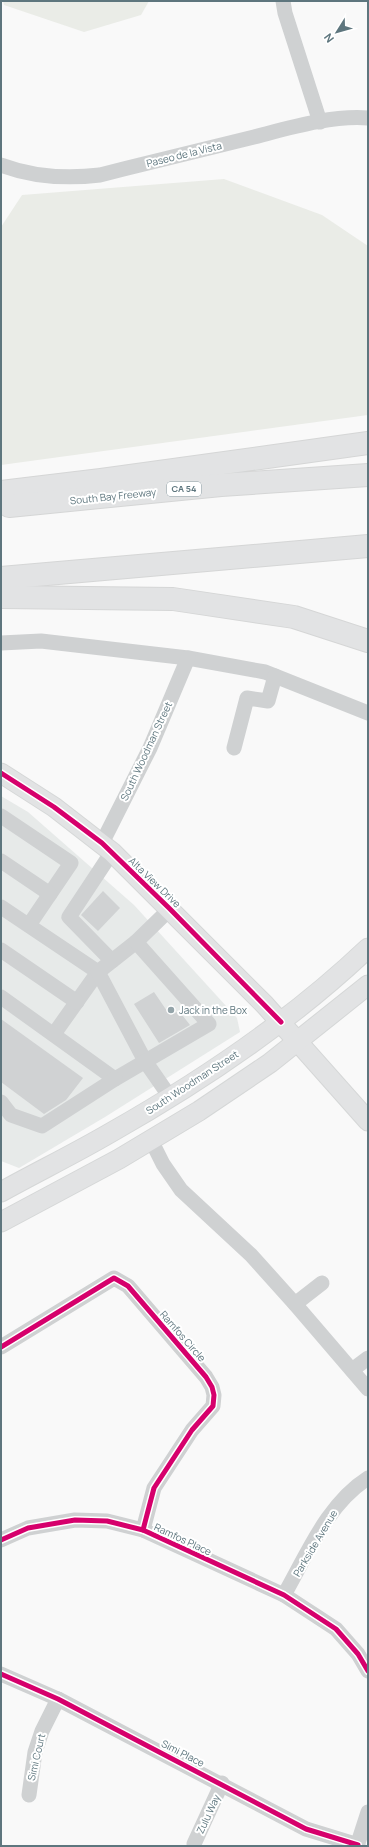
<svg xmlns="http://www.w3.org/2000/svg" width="369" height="1847" font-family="Manrope,sans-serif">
	<rect width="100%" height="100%" fill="#f9f9f9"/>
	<path fill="#e7eae9" d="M1 796 28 812 134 905 237 1018 240 1032 105 1117 19 1168 1 1161Z"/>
	<g fill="#eaece7">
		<path d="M3 1H149L141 15 84 32 4 5Z"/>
		<path d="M224 179 322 215 368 246V415L1 465V227L22 195Z"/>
	</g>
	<g fill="#d0d2d3">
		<path d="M103 891 120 908 98 931 81 915Z"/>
		<path d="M154 992 167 1011 169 1010 173 1014 179 1011 190 1025 159 1043 134 1004Z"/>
		<path d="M1 1019 83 1078 66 1100 44 1114 1 1082Z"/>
	</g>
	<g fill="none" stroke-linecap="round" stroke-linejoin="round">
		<defs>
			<g id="major">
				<path d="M1 773 54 807 112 852 265 1005 368 1121"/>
				<path d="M1 1192C37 1172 74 1154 110 1133 202 1081 291 1021 368 948"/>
				<path d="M1 1222 119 1159 199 1111 270 1063 368 985"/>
			</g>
			<g id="highway">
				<path d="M1 492 101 480 368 443"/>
				<path d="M9 506 221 485 368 475"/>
				<path d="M1 578 368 546"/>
				<path d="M1 597 173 599 294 617 368 641"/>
			</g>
		</defs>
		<use href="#major" stroke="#d5d7d7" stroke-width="21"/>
		<use href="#highway" stroke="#d5d6d6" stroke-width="24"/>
		<g stroke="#cfd1d2" stroke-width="15">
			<path d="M283 1 285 13 320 122"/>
			<path d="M1 165C33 177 66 179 100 175 151 162 202 150 254 137 289 128 332 115 368 118"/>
			<path d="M1 643 41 641 188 658 265 672 368 713"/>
			<path d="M234 748 247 698 268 701 275 676"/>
			<path d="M1 816 71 863 29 925"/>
			<path d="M102 843 150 748 188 658"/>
			<path d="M112 852 69 917 112 961"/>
			<path d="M1 861 50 894"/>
			<path d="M1 907 98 972 54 1034"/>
			<path d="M136 942 98 972 145 1061 170 1097"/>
			<path d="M1 950 77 1002"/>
			<path d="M1 997 115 1079 209 1024 136 942 170 909"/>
			<path d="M1 1102 11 1115 42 1126 115 1079"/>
			<path d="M151 1140 163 1164 181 1190 251 1255 295 1304 368 1389"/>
			<path d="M295 1304 322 1283"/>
			<path d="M1 1347 114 1278 128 1286 206 1377 212 1387 214 1395 213 1406 192 1430 154 1488 143 1530"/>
			<path d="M352 1370 368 1358"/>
			<path d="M1 1540 28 1528 75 1520 107 1521 143 1530 284 1595 336 1629 358 1654 368 1671"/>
			<path d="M284 1595C307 1555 327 1504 368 1478"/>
			<path d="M1 1674 58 1699 306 1829 358 1845"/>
			<path d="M29 1795 35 1752 42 1731 58 1699"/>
			<path d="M194 1844 222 1783"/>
			<path d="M357 1846 368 1812"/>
		</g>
		<use href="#major" stroke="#e2e3e4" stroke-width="19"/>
		<use href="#highway" stroke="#e2e3e4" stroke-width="22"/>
		<defs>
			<g id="cycleway">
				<path d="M1 773 54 807 102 843 170 909 281 1022"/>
				<path d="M1 1347 114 1278 128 1286 206 1377 212 1387 214 1395 213 1406 192 1430 154 1488 143 1530"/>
				<path d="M1 1540 28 1528 75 1520 107 1521 143 1530 284 1595 336 1629 358 1654 368 1671"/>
				<path d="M1 1674 58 1699 306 1829 358 1845"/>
			</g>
		</defs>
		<use href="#cycleway" stroke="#fff" stroke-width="8"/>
		<use href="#cycleway" stroke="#d6006c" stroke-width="5"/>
	</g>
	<circle fill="#94a4a9" stroke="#fff" stroke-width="1.5" cx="171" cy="1010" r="4"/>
	<g text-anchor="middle" stroke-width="4" stroke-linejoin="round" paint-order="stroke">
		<rect fill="#fff" stroke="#8e9fa5" stroke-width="1" x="167" y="482" width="34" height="14" rx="3"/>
		<g font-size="9" font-weight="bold" fill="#5e767e">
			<text x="184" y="492">CA 54</text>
		</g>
		<g font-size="10" fill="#5e767e" stroke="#fff">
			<text transform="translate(184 154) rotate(-14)" y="4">Paseo de la Vista</text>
			<text transform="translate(113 496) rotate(-6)" y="4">South Bay Freeway</text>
			<text transform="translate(146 751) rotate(-65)" y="4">South Woodman Street</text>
			<text transform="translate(155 882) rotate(44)" y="4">Alta View Drive</text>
			<text transform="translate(192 1082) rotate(-33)" y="4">South Woodman Street</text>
			<text transform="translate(183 1336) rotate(49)" y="4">Ramfos Circle</text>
			<text transform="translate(183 1539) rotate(25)" y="4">Ramfos Place</text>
			<text transform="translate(315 1543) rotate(-59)" y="4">Parkside Avenue</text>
			<text transform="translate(183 1753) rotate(27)" y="4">Simi Place</text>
			<text transform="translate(36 1757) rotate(-77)" y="4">Simi Court</text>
			<text transform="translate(208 1814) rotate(-65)" y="4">Zulu Way</text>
		</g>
		<g font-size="10" fill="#5e767e" stroke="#fff" text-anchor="start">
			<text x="179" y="1014">Jack in the Box</text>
		</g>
	</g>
	<rect width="369" height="1847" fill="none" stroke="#5e767e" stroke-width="4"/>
	<g transform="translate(337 32) rotate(233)" stroke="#ffffff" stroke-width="3" paint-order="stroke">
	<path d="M0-3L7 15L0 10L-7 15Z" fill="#5e767e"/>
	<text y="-6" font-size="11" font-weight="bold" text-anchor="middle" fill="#5e767e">N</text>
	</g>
</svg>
